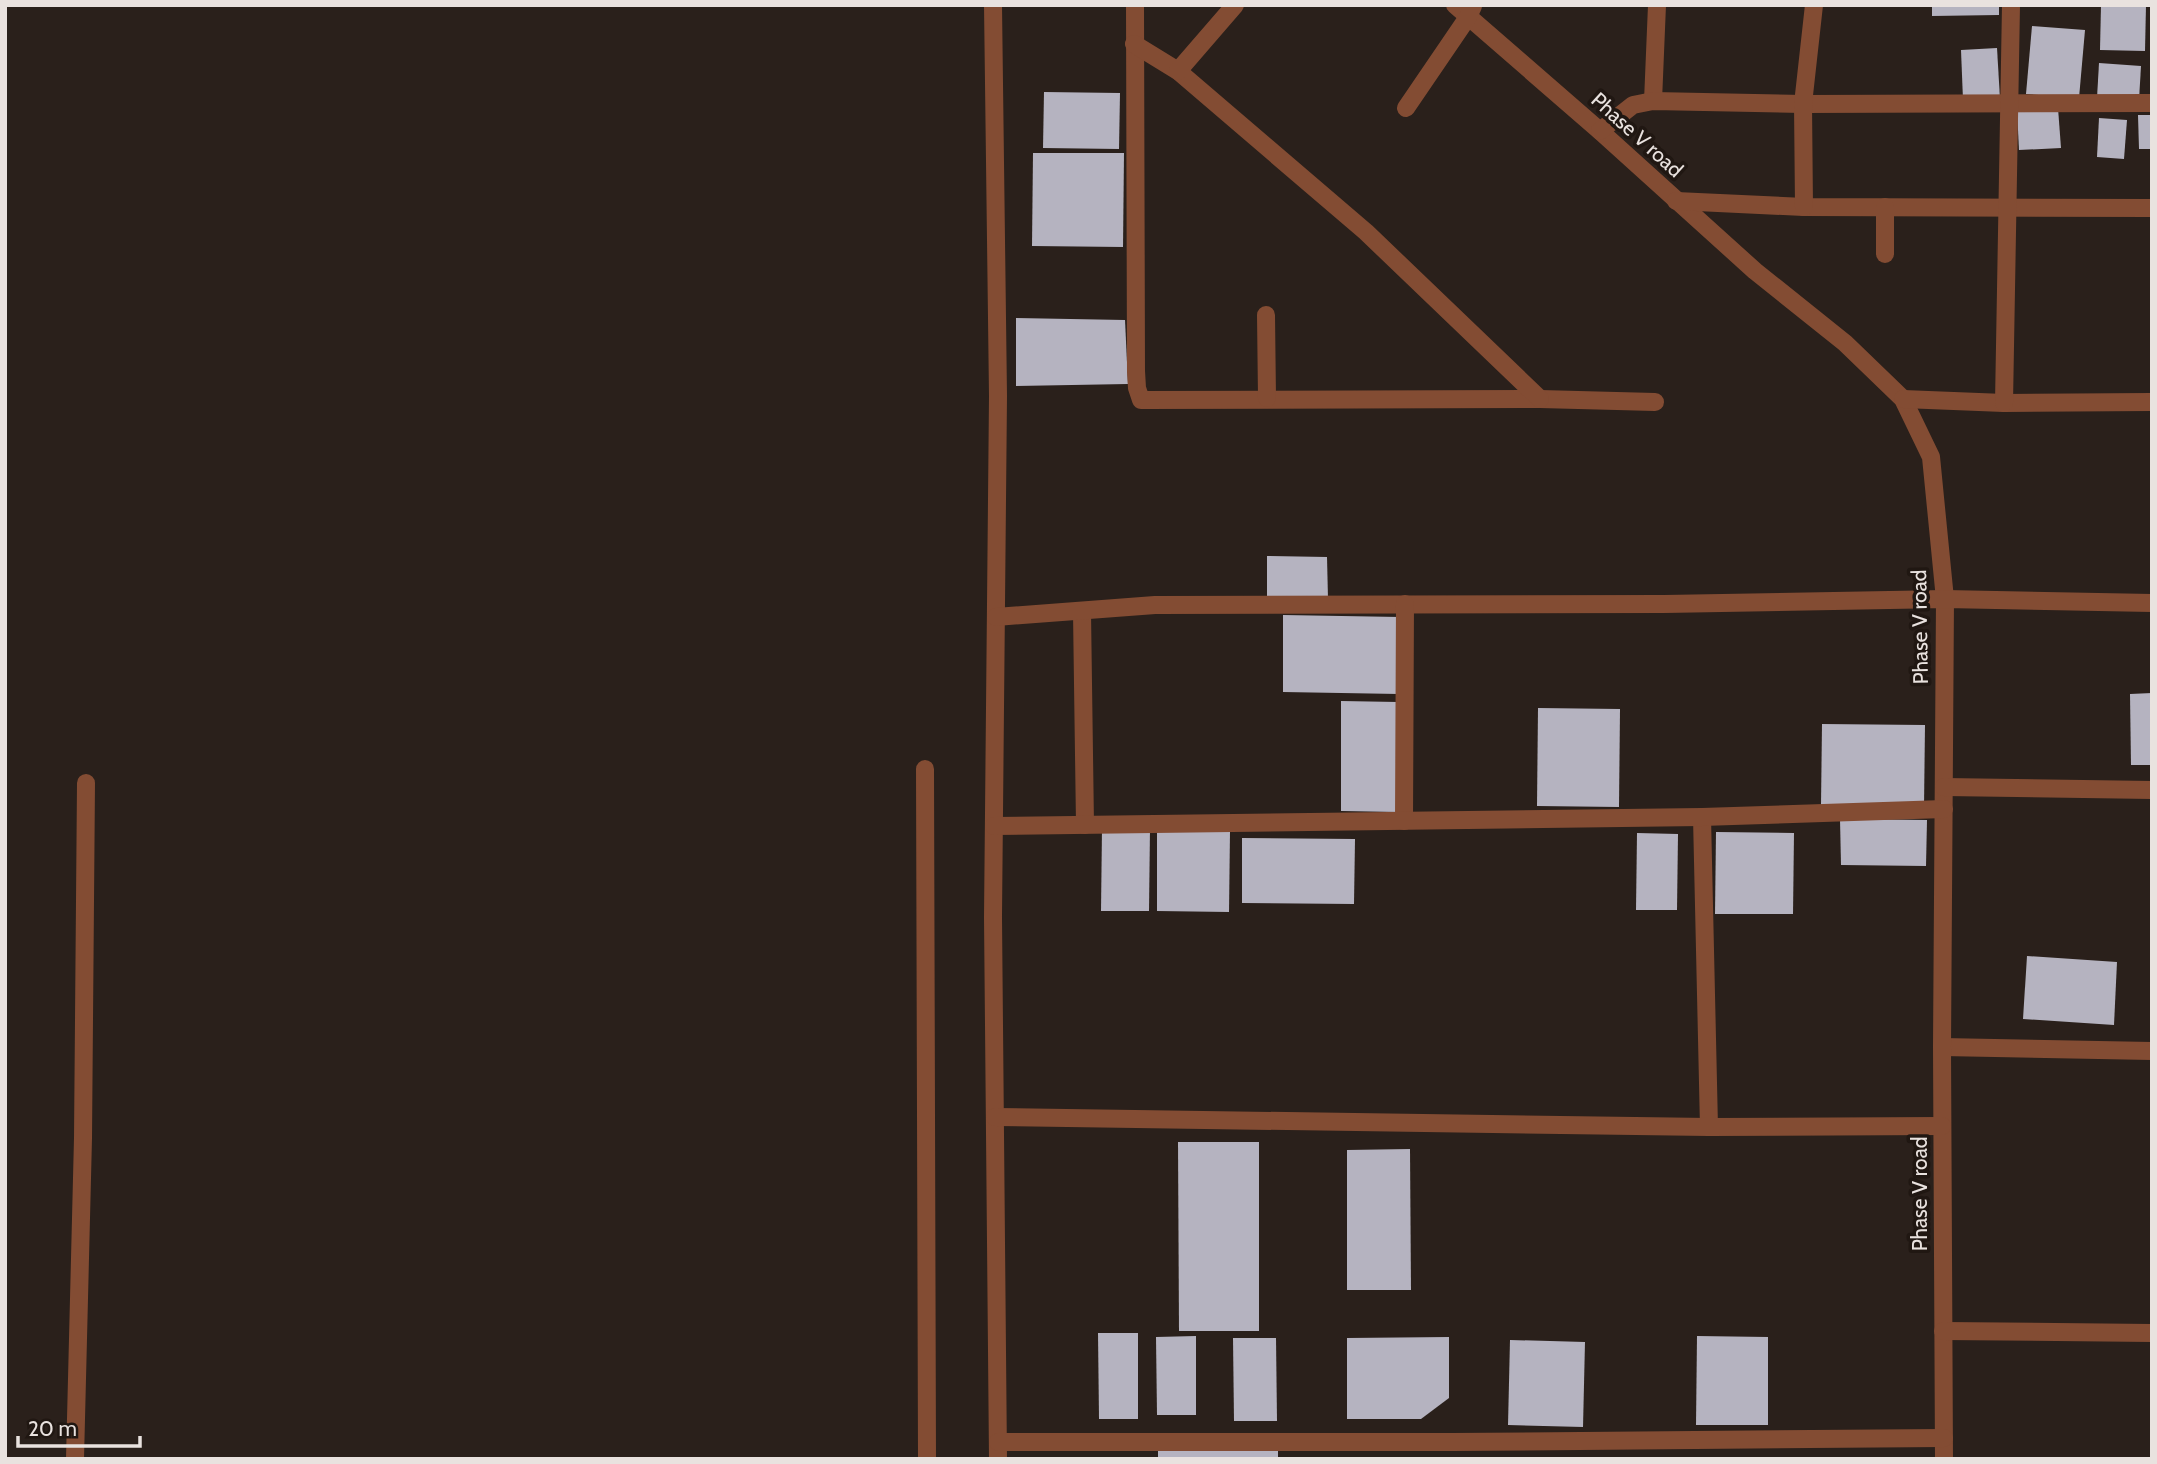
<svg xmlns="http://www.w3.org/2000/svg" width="2157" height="1464" font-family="Cabin,sans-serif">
	<rect width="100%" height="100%" fill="#2a201b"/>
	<g fill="#b5b3c0">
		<path d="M1932 5H1999V15L1932 16Z"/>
		<path d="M2101 5H2146L2145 51 2100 50Z"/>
		<path d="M2032 26 2085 30 2079 98 2026 94Z"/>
		<path d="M1997 48 2000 99 1963 100 1961 50Z"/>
		<path d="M2099 63 2141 66 2139 100 2097 98Z"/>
		<path d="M1044 92 1120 93 1119 149 1043 148Z"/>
		<path d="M2058 108 2061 148 2019 150 2017 110Z"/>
		<path d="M2138 115H2152V149H2139Z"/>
		<path d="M2099 118 2127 120 2124 159 2097 157Z"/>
		<path d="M1033 153H1124L1123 247 1032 246Z"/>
		<path d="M1016 318 1125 320 1128 384 1016 386Z"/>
		<path d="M1267 556 1327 557 1328 599 1267 598Z"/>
		<path d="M1283 615 1400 617 1399 694 1283 692Z"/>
		<path d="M2152 693V765H2131L2130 694Z"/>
		<path d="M1341 701 1398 702 1397 812 1341 811Z"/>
		<path d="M1538 708 1620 709 1619 807 1537 806Z"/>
		<path d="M1822 724 1925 725 1924 807 1821 806Z"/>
		<path d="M1840 819 1927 820 1926 866 1841 865Z"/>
		<path d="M1102 828H1150L1149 911H1101Z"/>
		<path d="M1157 830 1230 831 1229 912 1157 911Z"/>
		<path d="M1716 832 1794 833 1793 914H1715Z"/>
		<path d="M1637 833 1678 834 1677 910H1636Z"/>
		<path d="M1242 838 1355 839 1354 904 1242 903Z"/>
		<path d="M2027 956 2117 962 2114 1025 2023 1019Z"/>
		<path d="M1178 1142H1259V1331H1179Z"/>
		<path d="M1410 1149 1411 1290H1347V1150Z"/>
		<path d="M1098 1333H1138V1419H1099Z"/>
		<path d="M1196 1336V1415H1157L1156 1337Z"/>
		<path d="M1697 1336 1768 1337V1425H1696Z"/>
		<path d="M1449 1337V1398L1421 1419H1347V1338Z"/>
		<path d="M1233 1338H1276L1277 1421H1234Z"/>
		<path d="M1510 1340 1585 1342 1583 1427 1508 1425Z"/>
		<path d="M1158 1448 1278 1451V1459H1158Z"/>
	</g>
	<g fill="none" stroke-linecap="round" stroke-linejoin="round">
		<g stroke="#834c33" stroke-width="18">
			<path d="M925 769 927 1459"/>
			<path d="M1942 1047 2152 1051"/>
			<path d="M75 1459 83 1138 86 783"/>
		</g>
		<g stroke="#834c33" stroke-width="18">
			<path d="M993 5 998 396 993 917 998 1459"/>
			<path d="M1135 5 1136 371 1137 388 1141 400 1540 399 1655 402"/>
			<path d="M1455 5 1600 131 1755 271 1845 343 1903 399 1931 457 1945 599 1942 1047 1944 1459"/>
			<path d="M1134 44 1178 71 1366 232 1540 399"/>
			<path d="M1178 71 1235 5"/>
			<path d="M1653 101 1657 5"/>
			<path d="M1406 108 1468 17 1473 6"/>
			<path d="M1600 131 1633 105 1653 101 1803 104 2152 103"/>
			<path d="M1676 201 1804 207 2152 208"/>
			<path d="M1804 207 1803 104 1814 5"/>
			<path d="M1885 207V254"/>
			<path d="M1266 315 1267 398"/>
			<path d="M1903 399 2004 403 2152 402"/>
			<path d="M2004 403 2011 5"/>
			<path d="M1082 612 1085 825"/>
			<path d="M996 617 1155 605 1664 604 1945 599 2152 603"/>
			<path d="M1944 787 2152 790"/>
			<path d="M1702 817 1709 1127"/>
			<path d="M1404 821 1405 604"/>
			<path d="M994 826 1702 817 1944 809"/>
			<path d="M995 1117 1709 1127 1942 1126"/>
			<path d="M1943 1331 2152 1333"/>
			<path d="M998 1442H1452L1944 1438"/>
		</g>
	</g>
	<g text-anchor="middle" stroke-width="7" stroke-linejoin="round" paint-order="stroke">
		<g font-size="21" fill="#e9e2df" stroke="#201712">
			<text transform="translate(1637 135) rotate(42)" y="7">Phase V road</text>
			<text transform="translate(1920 627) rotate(-91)" y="7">Phase V road</text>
			<text transform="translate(1920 1194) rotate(-90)" y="7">Phase V road</text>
		</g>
	</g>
	<rect width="2157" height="1464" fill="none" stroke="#e9e2df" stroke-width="14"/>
	<path d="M18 1436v10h122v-10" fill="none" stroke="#e9e2df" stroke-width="3.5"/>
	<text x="28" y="1436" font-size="21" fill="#e9e2df" stroke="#201712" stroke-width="5" paint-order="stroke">20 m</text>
</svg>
